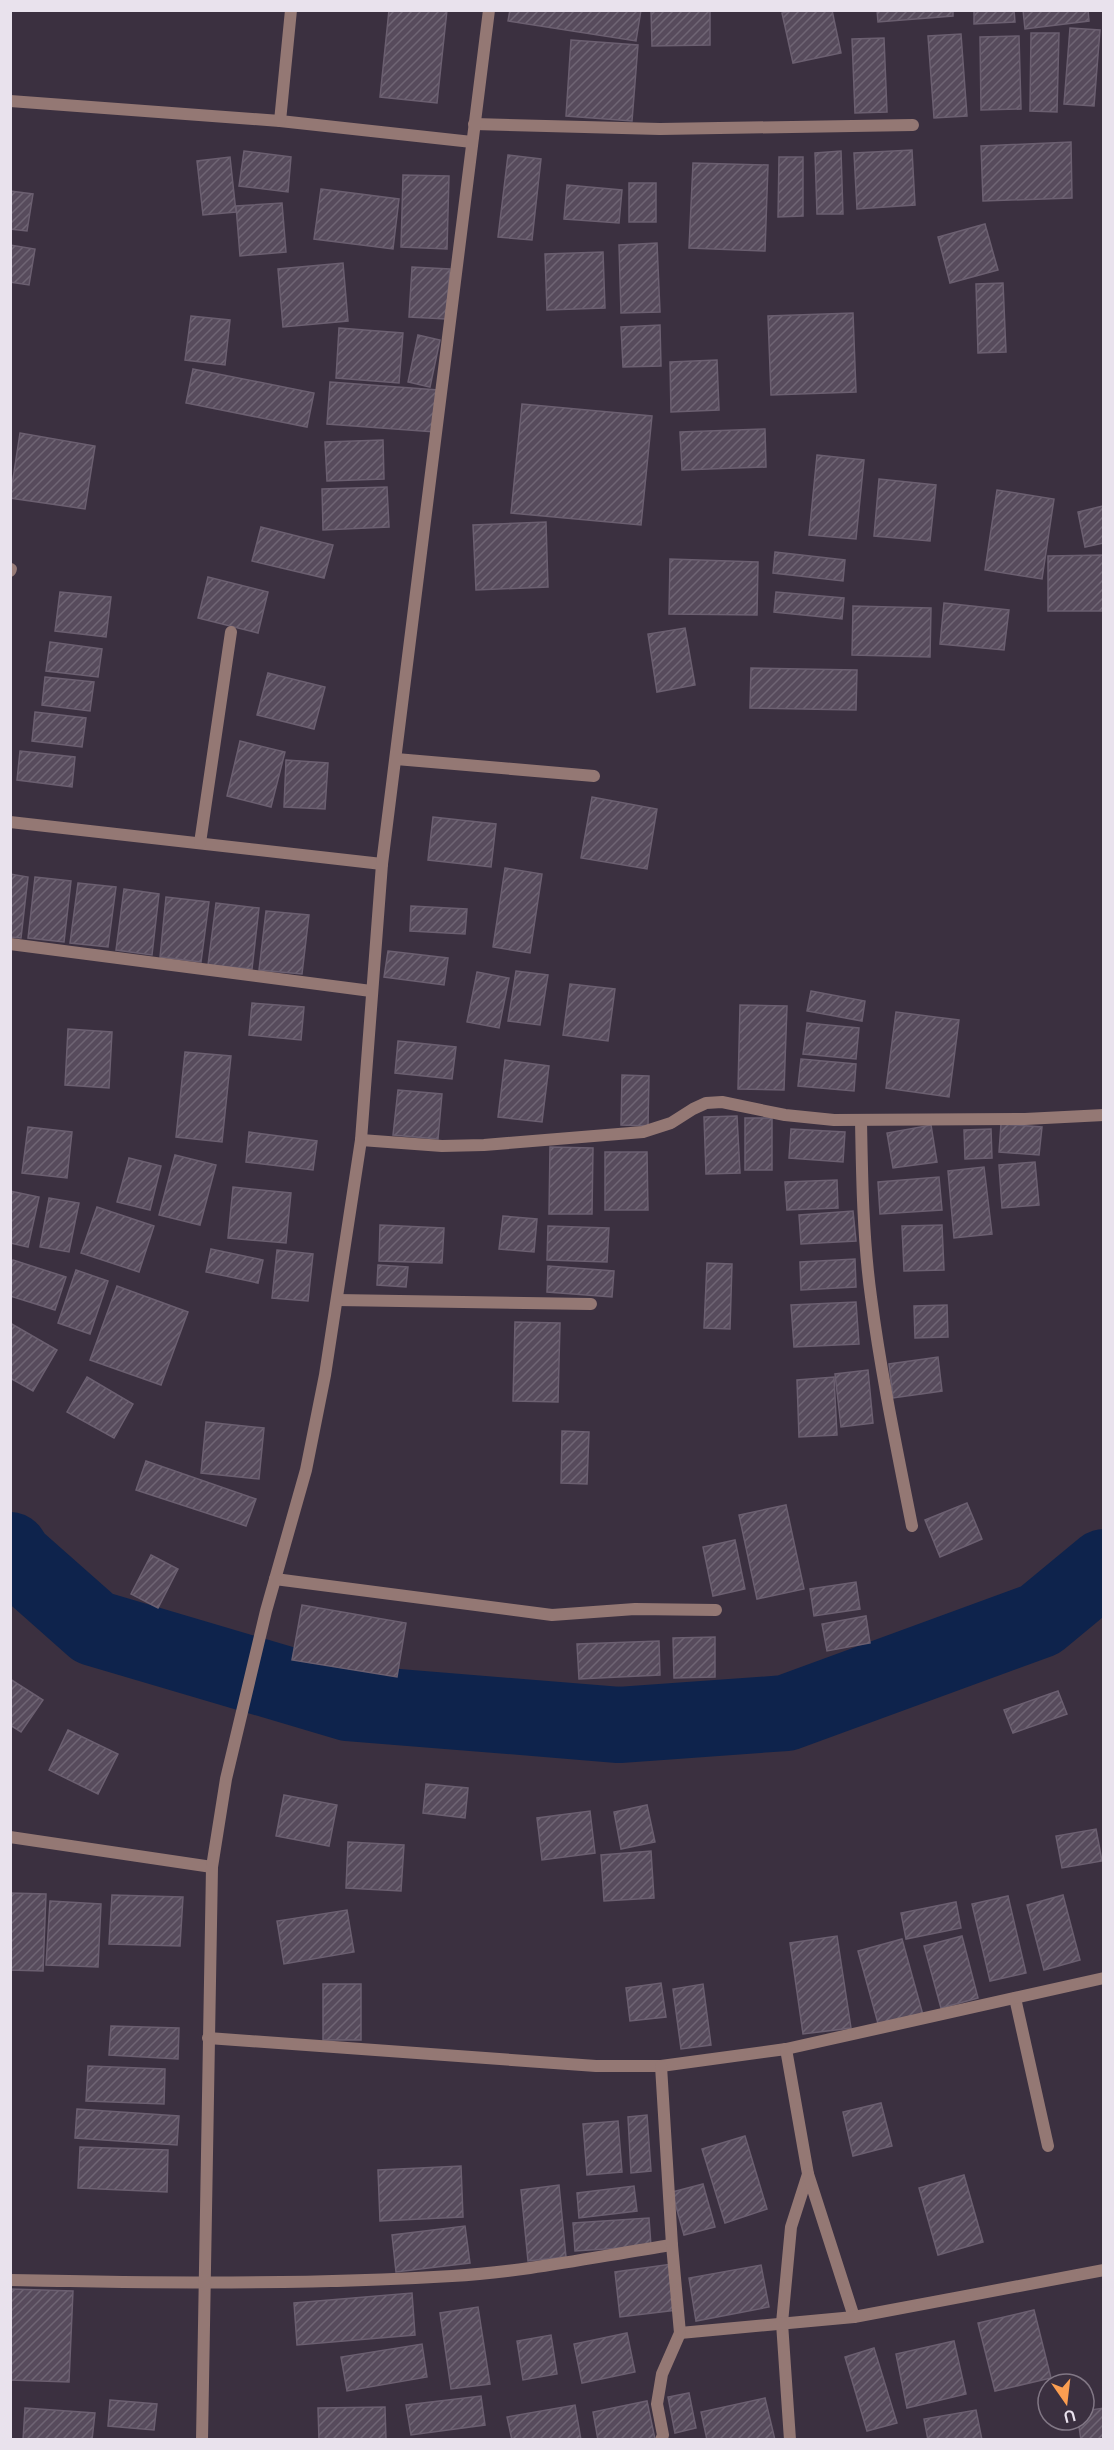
<svg xmlns="http://www.w3.org/2000/svg" width="1114" height="2450" font-family="Lato,sans-serif">
	<defs>
		<pattern id="building-hatch" width="6" height="6" patternUnits="userSpaceOnUse" patternTransform="scale(1.5)"><rect width="6" height="6" fill="#574b5c"/><path d="M-1 1l2-2M0 6l6-6M5 7l2-2" fill="none" stroke="#6f6574"/></pattern>
	</defs>
	<rect width="100%" height="100%" fill="#3b3040"/>
	<g fill="none" stroke-linecap="round" stroke-linejoin="round">
		<path stroke="#0e234c" stroke-width="76" d="M10 1550 16 1559 94 1628 348 1703 619 1725 786 1713 1040 1620 1104 1567"/>
	</g>
	<g fill="url(#building-hatch)" stroke="#6b5f70" stroke-width="1.5">
		<path d="M389 10H447L437 103 380 97Z"/>
		<path d="M510 10H641L636 41 508 21Z"/>
		<path d="M651 10H710V45L652 46Z"/>
		<path d="M794 10H832L841 53 793 63 782 13Z"/>
		<path d="M877 10H953V16L878 22Z"/>
		<path d="M974 10H1014L1015 22 974 24Z"/>
		<path d="M1023 10H1088L1089 21 1025 29Z"/>
		<path d="M1070 28 1100 30 1094 106 1064 104Z"/>
		<path d="M1031 33H1059L1057 112 1030 111Z"/>
		<path d="M961 34 967 116 934 118 928 36Z"/>
		<path d="M1019 36 1021 109 981 110 980 37Z"/>
		<path d="M884 38 887 112 855 113 852 39Z"/>
		<path d="M571 40 638 45 632 121 566 116Z"/>
		<path d="M1071 142 1072 198 983 201 981 146Z"/>
		<path d="M912 150 915 205 857 209 854 153Z"/>
		<path d="M244 151 291 157 288 192 239 186Z"/>
		<path d="M841 151 843 214H817L815 153Z"/>
		<path d="M508 155 541 159 532 240 498 237Z"/>
		<path d="M230 157 236 212 203 215 197 161Z"/>
		<path d="M779 157H803V216L778 217Z"/>
		<path d="M693 163 768 165 765 251 689 248Z"/>
		<path d="M403 175 449 176 447 249 401 247Z"/>
		<rect x="629" y="183" width="27" height="39"/>
		<path d="M567 185 622 190 619 223 564 219Z"/>
		<path d="M321 189 399 199 393 249 314 239Z"/>
		<path d="M10 191 33 194 27 231 10 229Z"/>
		<path d="M282 203 286 252 240 256 236 206Z"/>
		<path d="M985 224 998 270 950 283 938 237Z"/>
		<path d="M657 243 660 312 621 313 619 245Z"/>
		<path d="M10 245 35 249 29 285 10 282Z"/>
		<path d="M603 252 605 308 547 310 545 254Z"/>
		<path d="M343 263 348 321 283 327 278 269Z"/>
		<path d="M412 267 450 269 446 319 409 317Z"/>
		<path d="M1003 283 1006 352 978 353 976 284Z"/>
		<path d="M853 313 856 392 771 395 768 316Z"/>
		<path d="M191 316 230 320 225 365 185 360Z"/>
		<path d="M660 325 661 366 623 367 621 327Z"/>
		<path d="M339 328 403 333 399 383 336 378Z"/>
		<path d="M418 335 440 340 430 387 408 382Z"/>
		<path d="M717 360 719 410 671 412 670 362Z"/>
		<path d="M193 369 314 393 307 427 186 403Z"/>
		<path d="M330 382 438 390 435 432 327 424Z"/>
		<path d="M522 404 652 416 641 525 511 513Z"/>
		<path d="M765 429 766 467 682 470 680 432Z"/>
		<path d="M20 433 95 446 85 509 10 498Z"/>
		<path d="M383 440 384 479 327 481 325 442Z"/>
		<path d="M817 455 864 460 856 539 809 535Z"/>
		<path d="M879 479 936 485 930 541 874 536Z"/>
		<path d="M387 487 389 527 323 530 322 489Z"/>
		<path d="M997 490 1054 499 1042 579 985 570Z"/>
		<path d="M1103 506 1104 543 1085 547 1078 512Z"/>
		<path d="M546 522 548 587 476 590 473 525Z"/>
		<path d="M261 527 333 545 324 578 252 561Z"/>
		<path d="M775 552 845 560 843 581 773 573Z"/>
		<path d="M1104 555V611H1048V556Z"/>
		<path d="M670 559 758 562 757 615 669 614Z"/>
		<path d="M208 577 268 592 258 633 198 618Z"/>
		<path d="M60 592 111 597 106 637 55 631Z"/>
		<path d="M776 592 844 598 842 619 774 612Z"/>
		<path d="M944 603 1009 610 1004 650 940 644Z"/>
		<path d="M853 606 931 608 930 657 852 655Z"/>
		<path d="M685 628 695 685 657 692 648 634Z"/>
		<path d="M50 642 102 649 98 677 46 671Z"/>
		<path d="M751 668 857 670 856 710 750 708Z"/>
		<path d="M268 673 325 687 314 729 257 715Z"/>
		<path d="M45 677 94 682 90 711 42 705Z"/>
		<path d="M35 712 86 718 82 747 32 741Z"/>
		<path d="M240 741 285 752 271 807 227 796Z"/>
		<path d="M20 751 75 757 72 787 17 780Z"/>
		<path d="M286 760 328 763 325 809 284 807Z"/>
		<path d="M592 797 657 809 647 869 581 858Z"/>
		<path d="M433 817 496 824 491 867 428 860Z"/>
		<path d="M505 868 542 874 530 953 493 947Z"/>
		<path d="M10 874 28 877 21 938 10 937Z"/>
		<path d="M35 877 71 881 64 942 28 938Z"/>
		<path d="M78 883 116 887 108 947 70 943Z"/>
		<path d="M124 889 159 894 152 955 116 950Z"/>
		<path d="M166 897 209 902 201 962 160 957Z"/>
		<path d="M216 903 259 908 252 969 208 965Z"/>
		<path d="M411 906 467 909 465 934 410 931Z"/>
		<path d="M266 911 309 915 302 974 259 970Z"/>
		<path d="M388 951 448 958 444 985 384 977Z"/>
		<path d="M516 971 548 975 540 1025 508 1021Z"/>
		<path d="M477 972 509 978 499 1028 467 1022Z"/>
		<path d="M570 984 615 989 608 1041 563 1035Z"/>
		<path d="M811 991 865 1001 862 1021 807 1011Z"/>
		<path d="M252 1003 304 1007 301 1040 249 1035Z"/>
		<path d="M740 1005 787 1006 784 1090 738 1089Z"/>
		<path d="M896 1012 959 1020 949 1097 886 1088Z"/>
		<path d="M807 1023 859 1028 856 1059 803 1054Z"/>
		<path d="M68 1029 112 1032 109 1088 65 1085Z"/>
		<path d="M398 1041 456 1047 452 1079 395 1073Z"/>
		<path d="M185 1052 231 1056 222 1142 176 1137Z"/>
		<path d="M801 1059 856 1064 854 1091 798 1086Z"/>
		<path d="M505 1060 549 1066 542 1122 498 1117Z"/>
		<path d="M622 1075 649 1076 648 1126 621 1125Z"/>
		<path d="M398 1090 442 1094 438 1139 393 1135Z"/>
		<path d="M737 1116 740 1173 706 1174 704 1117Z"/>
		<rect x="745" y="1118" width="27" height="52"/>
		<path d="M1001 1124 1042 1127 1039 1155 999 1152Z"/>
		<path d="M931 1125 937 1162 893 1168 887 1133Z"/>
		<path d="M28 1127 72 1132 67 1178 22 1173Z"/>
		<path d="M791 1129 845 1132 843 1162 789 1158Z"/>
		<path d="M991 1129 992 1158 965 1159 964 1130Z"/>
		<path d="M249 1132 317 1141 313 1170 246 1162Z"/>
		<path d="M550 1147 593 1148 592 1214H549Z"/>
		<path d="M605 1152H647L648 1210H605Z"/>
		<path d="M175 1155 216 1165 200 1225 159 1215Z"/>
		<path d="M129 1158 161 1166 150 1210 117 1202Z"/>
		<path d="M1035 1162 1039 1205 1002 1208 999 1165Z"/>
		<path d="M984 1167 992 1234 954 1238 948 1171Z"/>
		<path d="M939 1177 942 1210 880 1214 878 1182Z"/>
		<path d="M837 1180 838 1208 787 1210 785 1182Z"/>
		<path d="M233 1187 291 1193 286 1243 228 1238Z"/>
		<path d="M10 1191 39 1197 28 1247 10 1243Z"/>
		<path d="M49 1198 79 1203 69 1252 40 1247Z"/>
		<path d="M97 1207 154 1226 139 1272 81 1253Z"/>
		<path d="M853 1211 856 1241 801 1244 799 1215Z"/>
		<path d="M503 1216 537 1219 534 1252 499 1249Z"/>
		<path d="M380 1225 444 1228 442 1263 379 1261Z"/>
		<path d="M942 1225 944 1270 904 1271 902 1226Z"/>
		<path d="M548 1226 609 1228 607 1262 547 1260Z"/>
		<path d="M211 1249 263 1260 258 1283 206 1272Z"/>
		<path d="M277 1250 313 1254 308 1301 272 1298Z"/>
		<path d="M855 1259 856 1287 801 1290 800 1262Z"/>
		<path d="M13 1260 66 1277 55 1310 10 1296V1267Z"/>
		<path d="M707 1263 732 1264 730 1329 704 1328Z"/>
		<path d="M378 1265 408 1267 406 1287 377 1285Z"/>
		<path d="M548 1266 614 1271 612 1297 547 1292Z"/>
		<path d="M76 1270 108 1281 90 1334 58 1323Z"/>
		<path d="M117 1286 188 1312 161 1385 90 1360Z"/>
		<path d="M856 1302 859 1344 794 1347 791 1305Z"/>
		<path d="M947 1305 948 1337 915 1338 914 1306Z"/>
		<path d="M515 1322 560 1323 558 1402 513 1401Z"/>
		<path d="M10 1323 57 1350 33 1391 10 1378Z"/>
		<path d="M938 1357 942 1391 893 1398 889 1364Z"/>
		<path d="M868 1370 873 1423 841 1427 835 1374Z"/>
		<path d="M87 1377 133 1404 114 1438 67 1412Z"/>
		<path d="M834 1377 837 1435 799 1437 797 1380Z"/>
		<path d="M206 1422 264 1428 259 1479 201 1473Z"/>
		<path d="M562 1431 589 1432 587 1484 561 1483Z"/>
		<path d="M146 1461 256 1499 246 1526 136 1490Z"/>
		<path d="M967 1503 982 1539 940 1557 925 1520Z"/>
		<path d="M786 1505 804 1589 757 1599 739 1515Z"/>
		<path d="M735 1540 745 1589 713 1596 703 1547Z"/>
		<path d="M151 1555 178 1569 158 1608 131 1594Z"/>
		<path d="M856 1582 860 1609 814 1616 810 1589Z"/>
		<path d="M302 1605 406 1623 397 1677 292 1660Z"/>
		<path d="M866 1616 870 1643 827 1651 822 1624Z"/>
		<path d="M715 1637V1677L674 1678 673 1638Z"/>
		<path d="M659 1641 660 1675 579 1679 577 1644Z"/>
		<path d="M10 1679 43 1700 21 1732 10 1725Z"/>
		<path d="M1058 1691 1067 1714 1013 1733 1004 1710Z"/>
		<path d="M68 1730 118 1754 98 1794 49 1770Z"/>
		<path d="M426 1784 468 1788 465 1818 423 1813Z"/>
		<path d="M284 1795 337 1805 329 1846 276 1836Z"/>
		<path d="M647 1805 655 1842 621 1849 614 1812Z"/>
		<path d="M590 1811 595 1853 542 1860 537 1818Z"/>
		<path d="M1096 1829 1102 1861 1062 1868 1056 1836Z"/>
		<path d="M348 1842 404 1845 401 1891 346 1888Z"/>
		<path d="M651 1851 654 1898 604 1901 601 1855Z"/>
		<path d="M10 1893 46 1894 43 1971 10 1970Z"/>
		<path d="M112 1895 183 1897 180 1946 109 1944Z"/>
		<path d="M1063 1895 1080 1960 1044 1970 1027 1905Z"/>
		<path d="M1008 1896 1026 1973 990 1981 972 1904Z"/>
		<path d="M50 1901 101 1904 98 1967 46 1965Z"/>
		<path d="M956 1902 961 1928 906 1939 901 1913Z"/>
		<path d="M347 1910 354 1952 284 1964 277 1921Z"/>
		<path d="M837 1936 851 2028 803 2034 790 1943Z"/>
		<path d="M962 1936 978 1998 941 2008 924 1946Z"/>
		<path d="M902 1939 923 2015 879 2027 858 1951Z"/>
		<path d="M661 1983 666 2017 630 2021 626 1988Z"/>
		<rect x="323" y="1984" width="38" height="56"/>
		<path d="M703 1984 711 2045 681 2049 673 1989Z"/>
		<path d="M111 2026 179 2028 178 2059 109 2055Z"/>
		<path d="M88 2066 165 2069 164 2104 86 2101Z"/>
		<path d="M881 2103 892 2146 853 2156 843 2112Z"/>
		<path d="M77 2109 179 2116 177 2145 75 2138Z"/>
		<path d="M647 2115 651 2171 631 2173 628 2117Z"/>
		<path d="M618 2121 622 2172 587 2175 583 2124Z"/>
		<path d="M745 2136 767 2209 725 2223 702 2149Z"/>
		<path d="M80 2147 168 2150 167 2192 78 2188Z"/>
		<path d="M461 2166 463 2217 380 2221 378 2170Z"/>
		<path d="M964 2175 983 2242 938 2255 919 2188Z"/>
		<path d="M703 2184 715 2227 684 2235 672 2192Z"/>
		<path d="M559 2185 566 2257 528 2261 521 2190Z"/>
		<path d="M634 2186 637 2211 579 2218 577 2193Z"/>
		<path d="M649 2218 651 2246 575 2251 573 2223Z"/>
		<path d="M465 2226 470 2263 396 2272 392 2235Z"/>
		<path d="M672 2264 677 2310 620 2317 615 2272Z"/>
		<path d="M761 2265 769 2307 696 2321 689 2278Z"/>
		<path d="M10 2289 73 2291 69 2382 10 2380Z"/>
		<path d="M412 2293 415 2335 297 2345 294 2303Z"/>
		<path d="M478 2307 490 2384 451 2389 440 2313Z"/>
		<path d="M1034 2310 1051 2378 995 2391 978 2323Z"/>
		<path d="M627 2333 635 2372 582 2383 574 2344Z"/>
		<path d="M551 2335 557 2374 523 2380 517 2341Z"/>
		<path d="M954 2341 966 2394 907 2408 896 2354Z"/>
		<path d="M422 2344 427 2377 347 2391 341 2357Z"/>
		<path d="M874 2348 897 2423 867 2431 845 2357Z"/>
		<path d="M689 2393 696 2428 675 2433 668 2397Z"/>
		<path d="M481 2396 485 2425 411 2435 406 2405Z"/>
		<path d="M765 2398 775 2440H707L701 2412Z"/>
		<path d="M110 2400 157 2404 154 2430 108 2426Z"/>
		<path d="M647 2401 655 2439 598 2440 593 2412Z"/>
		<path d="M575 2405 581 2440H512L507 2417Z"/>
		<path d="M385 2407 386 2440H319L318 2408Z"/>
		<path d="M25 2408 95 2413 92 2440H23Z"/>
		<path d="M1104 2408V2440H1081L1078 2420H1084V2411Z"/>
		<path d="M976 2410 982 2440H928L924 2419Z"/>
	</g>
	<g fill="none" stroke-linecap="round" stroke-linejoin="round">
		<g stroke="#947874" stroke-width="12">
			<path d="M10 101 280 121 472 142"/>
			<path d="M280 121 291 10"/>
			<path d="M474 124 660 129 913 125"/>
			<path d="M10 571 11 569"/>
			<path d="M396 759 594 776"/>
			<path d="M10 822 382 864"/>
			<path d="M200 843 231 632"/>
			<path d="M10 944 371 991"/>
			<path d="M861 1120C862 1179 863 1239 871 1297 881 1374 897 1450 912 1526"/>
			<path d="M361 1140 442 1146 484 1145 643 1132 671 1123 693 1109 706 1103 722 1102 785 1115 834 1120 1025 1119 1104 1115"/>
			<path d="M337 1300 591 1304"/>
			<path d="M275 1579 552 1615 635 1609 716 1610"/>
			<path d="M10 1837 212 1867"/>
			<path d="M1015 1998 1048 2146"/>
			<path d="M208 2038 596 2066H661L786 2049 1104 1978"/>
			<path d="M786 2049 808 2174 791 2227 782 2323 790 2440"/>
			<path d="M808 2174 854 2317"/>
			<path d="M10 2280C157 2283 305 2285 452 2276 525 2272 599 2256 672 2245"/>
			<path d="M680 2333 854 2317 1104 2270"/>
			<path d="M661 2440 663 2435 657 2404 662 2374 680 2333 672 2245 661 2066"/>
		</g>
		<path stroke="#947874" stroke-width="12" d="M202 2440 212 1867 226 1779 266 1611 306 1470 325 1375 361 1140 382 864 489 10"/>
	</g>
	<rect width="1114" height="2450" fill="none" stroke="#e9e2ed" stroke-width="24"/>
	<g transform="translate(1066 2402) rotate(166)"><circle r="28" fill="#3b3040" stroke="#817785" stroke-width="1.5"/>
	<path d="M0-4.5L10 22L0 15L-10 22Z" fill="#fb9e51"/>
	<text y="-9" font-size="16" font-weight="bold" text-anchor="middle" fill="#e9e2ed">U</text>
	</g>
</svg>
